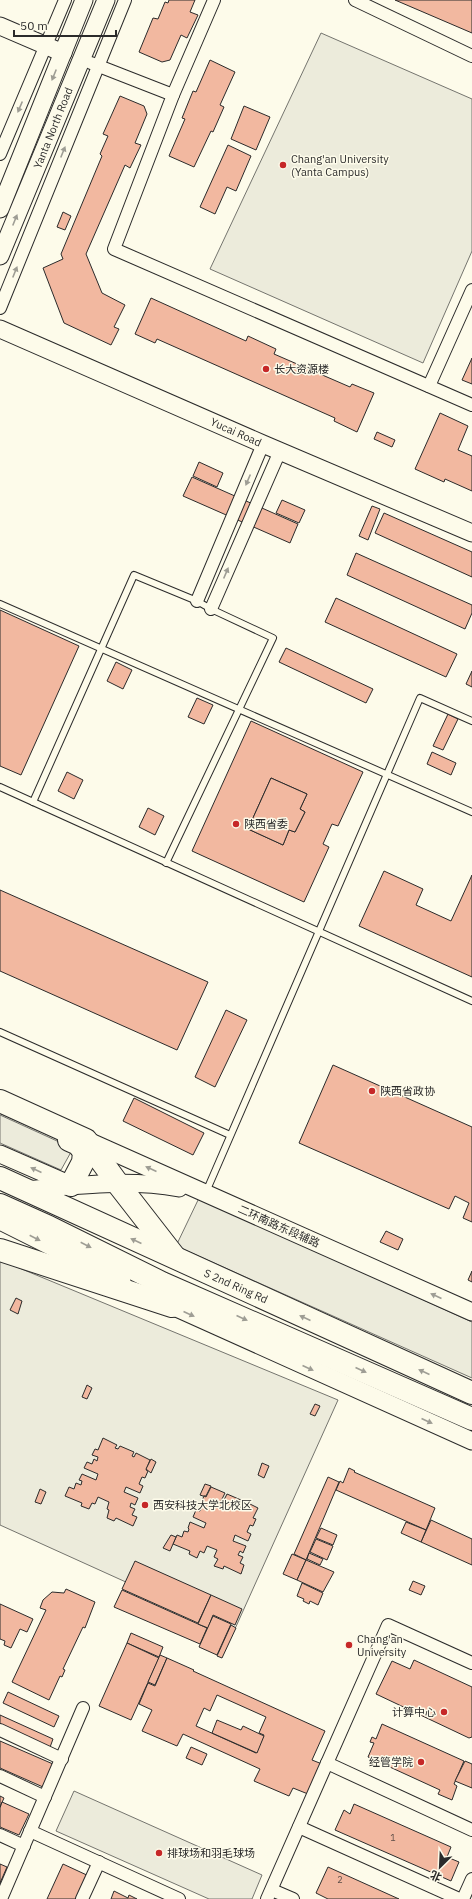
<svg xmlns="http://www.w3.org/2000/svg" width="472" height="1899" font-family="'IBM Plex Sans','Noto Sans SC',sans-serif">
	<rect width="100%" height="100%" fill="#fdfbea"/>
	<g fill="#ecebdb" stroke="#74746e">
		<path d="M321 33 472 99V251L423 363 210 269Z"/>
		<path d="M0 1115 68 1146 71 1152 61 1170 0 1143Z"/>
		<path d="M199 1198 472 1322V1378L176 1246Z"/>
		<path d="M0 1260 338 1400 234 1631 0 1525Z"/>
		<path d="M74 1791 262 1875 252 1899H209L56 1831Z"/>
	</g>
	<g fill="#f2b8a0" stroke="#2b2b2b" fill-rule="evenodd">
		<path d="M169 0H195L190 12 198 15 187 38 181 35 170 60 162 62 139 52 153 18 158 19 165 2 168 3Z"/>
		<path d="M395 0H472V33Z"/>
		<path d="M210 60 235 72 220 105 224 107 213 132 211 131 194 167 169 156 185 119 182 118 193 91 196 92Z"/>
		<path d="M120 96 144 106 147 114 135 143 141 145 130 168 125 165 86 254 102 293 125 305 114 327 119 329 111 345 64 323 43 268 63 259 61 254 102 156 100 154 108 136 103 134Z"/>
		<path d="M244 106 270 117 256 150 231 139Z"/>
		<path d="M228 145 251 156 236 191 227 187 215 214 200 207Z"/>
		<path d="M63 212 71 216 65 230 57 227Z"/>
		<path d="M151 298 246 341 248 336 276 349 274 354 350 387 352 384 374 393 357 432 334 421 335 418 157 339 155 343 135 334Z"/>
		<path d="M472 358V384L462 380Z"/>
		<path d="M440 413 468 426 458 450 472 456V491L445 479 444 482 415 469Z"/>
		<path d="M377 432 395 440 392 447 374 439Z"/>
		<path d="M199 462 223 473 217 487 193 476Z"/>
		<path d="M192 477 298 524 290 543 183 496Z"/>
		<path d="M282 500 305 510 299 523 276 513Z"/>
		<path d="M372 506 380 509 368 540 359 536Z"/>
		<path d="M384 513 472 552V577L375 533Z"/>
		<path d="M356 553 472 605V613L465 629 347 575Z"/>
		<path d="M336 598 457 654 446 677 325 622Z"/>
		<path d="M0 610 79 646 21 775 0 766Z"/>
		<path d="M286 648 373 689 366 703 279 662Z"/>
		<path d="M116 662 132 670 123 689 107 681Z"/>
		<path d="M472 671V687L466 684Z"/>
		<path d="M197 698 213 705 204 724 188 717Z"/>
		<path d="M448 714 458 719 443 750 433 746Z"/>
		<path d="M251 721 363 772 338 826 332 824 323 844 329 847 304 902 192 851ZM271 778 307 794 300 809 305 812 295 832 289 830 283 845 248 829Z"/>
		<path d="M432 752 456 763 451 775 427 764Z"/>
		<path d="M67 772 83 780 74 799 58 791Z"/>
		<path d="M271 778 307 794 300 809 305 812 295 832 289 830 283 845 248 829Z"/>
		<path d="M148 808 164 816 155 835 139 827Z"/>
		<path d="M384 871 423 889 416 905 451 921 472 875V977L359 926Z"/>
		<path d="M0 890 208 982 177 1050 0 971Z"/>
		<path d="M226 1010 247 1020 215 1087 195 1077Z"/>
		<path d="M333 1065 472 1127V1222L463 1218 469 1203 455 1196 449 1209 299 1143Z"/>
		<path d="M134 1098 204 1133 193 1155 123 1121Z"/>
		<path d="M386 1231 403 1239 398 1250 380 1242Z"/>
		<path d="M472 1271V1282L468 1280Z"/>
		<path d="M16 1298 22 1301 18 1314 10 1310Z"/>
		<path d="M87 1385 92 1388 87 1399 82 1397Z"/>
		<path d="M315 1404 320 1406 315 1416 310 1414Z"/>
		<path d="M103 1438 117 1445 115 1448 118 1449 120 1446 134 1452 132 1456 134 1457 136 1453 150 1460 146 1470 148 1471 145 1478 142 1477 139 1484 143 1486 140 1493 126 1487 124 1492 138 1498 135 1505 131 1503 130 1507 135 1509 132 1515 137 1517 133 1526 116 1518 114 1521 107 1518 109 1510 107 1509 109 1502 98 1497 95 1504 92 1503 89 1509 81 1506 82 1503 65 1496 69 1487 74 1489 76 1483 81 1485 82 1481 79 1480 82 1474 96 1480 98 1474 84 1468 87 1462 92 1464 94 1459 97 1461 98 1457 92 1455 95 1449 98 1450Z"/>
		<path d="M151 1459 156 1462 151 1473 146 1469Z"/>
		<path d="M262 1463 269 1466 264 1478 258 1475Z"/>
		<path d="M349 1468 355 1471 354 1472 435 1508 426 1530 336 1490 340 1481 343 1483Z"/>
		<path d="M328 1477 339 1482 306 1560 294 1554Z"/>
		<path d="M205 1484 211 1486 206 1496H203L200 1495Z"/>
		<path d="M211 1487 225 1493 221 1501 223 1502 227 1494 241 1500 238 1508 240 1509 244 1501 258 1508 253 1518 256 1519 253 1526 250 1525 247 1532 251 1534 248 1541 235 1535 233 1541 246 1546 243 1553 240 1551 238 1555 243 1557 240 1563 244 1565 241 1574 224 1566 223 1569 214 1566 218 1559 214 1557 217 1550 207 1546 204 1553 200 1551 197 1558 189 1554 190 1551 173 1544 177 1535 182 1537 184 1531 188 1532 189 1529 188 1528 190 1522 204 1528 206 1523 193 1517 196 1510 200 1511 204 1504 201 1503 204 1496 206 1497Z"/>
		<path d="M40 1489 46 1492 41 1504 35 1502Z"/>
		<path d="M431 1520 472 1539V1565L421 1542Z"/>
		<path d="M406 1522 426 1530 421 1542 401 1533Z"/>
		<path d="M321 1528 337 1535 333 1545 316 1538Z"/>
		<path d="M171 1535 176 1537 170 1551 163 1548Z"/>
		<path d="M316 1539 333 1546 327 1560 310 1552Z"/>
		<path d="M309 1553 323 1559 320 1565 307 1559Z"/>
		<path d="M292 1554 306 1560 297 1580 283 1574Z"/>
		<path d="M306 1560 334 1572 323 1592 297 1580Z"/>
		<path d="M135 1561 211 1595 198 1623 122 1589Z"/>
		<path d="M413 1581 425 1586 421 1595 409 1590Z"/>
		<path d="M302 1583 323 1593 318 1605 310 1601 309 1604 303 1601 304 1599 297 1596Z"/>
		<path d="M66 1589 95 1602 85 1628 83 1627 82 1629 63 1669 65 1670 62 1677 60 1676 49 1700 12 1682 46 1610 40 1608 43 1600 52 1592 64 1593Z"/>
		<path d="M122 1590 207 1628 200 1644 114 1607Z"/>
		<path d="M211 1595 242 1609 235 1625 213 1615 208 1628 198 1624Z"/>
		<path d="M0 1604 33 1619 27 1632 20 1629 11 1648 4 1645 5 1641 0 1639Z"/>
		<path d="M213 1616 231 1624 217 1655 199 1647Z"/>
		<path d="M231 1625 236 1628 222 1658 217 1656Z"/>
		<path d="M131 1633 163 1647 159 1657 127 1643Z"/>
		<path d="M127 1643 159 1658 131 1720 99 1706Z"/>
		<path d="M160 1655 167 1658 155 1685 148 1682Z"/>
		<path d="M167 1658 194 1670 193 1671 325 1731 312 1760 322 1764 308 1794 293 1788 289 1796 254 1781 260 1769 183 1734 177 1746 142 1731 152 1710 139 1704 148 1683 155 1686ZM217 1695 266 1717 259 1733 264 1735 256 1753 196 1726 204 1708 210 1711Z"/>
		<path d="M414 1660 472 1687V1737L469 1738 376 1694 392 1661 410 1669Z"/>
		<path d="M8 1692 59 1716 54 1727 3 1703Z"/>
		<path d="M0 1715 53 1739 49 1750 0 1727Z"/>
		<path d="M217 1720 241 1730 243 1726 264 1736 257 1753 212 1733Z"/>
		<path d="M382 1724 464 1761 454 1784 457 1786 452 1800 438 1794 440 1790 368 1757 374 1743 370 1742 372 1737 376 1739Z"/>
		<path d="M0 1741 53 1764 43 1787 0 1768Z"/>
		<path d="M191 1747 207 1754 202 1765 186 1758Z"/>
		<path d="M465 1761 472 1764V1788L455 1781Z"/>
		<path d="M0 1796 4 1798 0 1807Z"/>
		<path d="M2 1802 29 1814 19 1835 0 1827V1808Z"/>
		<path d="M354 1804 451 1847 447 1857 459 1862 451 1881 335 1830 344 1810 350 1814Z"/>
		<path d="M0 1864 7 1867 0 1883Z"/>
		<path d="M63 1864 91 1877 83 1899H47Z"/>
		<path d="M328 1867 399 1899H328L316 1893Z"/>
		<path d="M114 1891 128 1898 129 1895 137 1899H111Z"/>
	</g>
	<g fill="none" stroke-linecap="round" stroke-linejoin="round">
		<defs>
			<g id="lane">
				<path d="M0 604 472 812"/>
				<path d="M0 787 472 1001"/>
				<path d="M33 802 134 575 197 601 211 609 273 638 166 863"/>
				<path d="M0 1032 230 1135"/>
				<path d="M206 1192 420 698 472 721"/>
			</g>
			<g id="street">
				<path d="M355 0 472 56"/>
				<path d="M91 63 173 95 214 0"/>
				<path d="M173 95 114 249 472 405"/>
				<path d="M0 154 65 0"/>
				<path d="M0 308 125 0"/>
				<path d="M429 386 472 290"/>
				<path d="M197 601 263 444"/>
				<path d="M211 609 280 451"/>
				<path d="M0 1730 62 1759"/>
				<path d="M327 1763 472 1830"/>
				<path d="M0 1776 45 1797"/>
				<path d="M299 1827 459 1899"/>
				<path d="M30 1831 179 1899"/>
				<path d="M0 1835 24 1846"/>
				<path d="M272 1890 293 1899"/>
				<path d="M1 1899 83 1708"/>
				<path d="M82 1899 99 1862"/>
				<path d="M267 1899 388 1625 472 1663"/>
				<path d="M463 1899 472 1879"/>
			</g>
			<g id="secondary">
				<path d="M0 26 63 53"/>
				<path d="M0 209 84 0"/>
				<path d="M0 256 106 0"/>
				<path d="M0 329 263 444 472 533"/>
				<path d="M86 1140 472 1312"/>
				<path d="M0 1154 71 1185"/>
				<path d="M26 1190C76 1185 130 1179 179 1188"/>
				<path d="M0 1221 122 1282"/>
				<path d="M161 1301 472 1441"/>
			</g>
			<g id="highway">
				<path d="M0 1101 86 1140 118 1184 174 1256"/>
				<path d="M69 1140 78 1144 84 1152 83 1162 71 1185"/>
				<path d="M0 1178 472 1393"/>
				<path d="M0 1205 49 1227 162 1283 472 1419"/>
				<path d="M0 1250 172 1306"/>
			</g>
		</defs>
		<use href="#lane" stroke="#2b2b2b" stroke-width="8"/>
		<use href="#street" stroke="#2b2b2b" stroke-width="14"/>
		<use href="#secondary" stroke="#2b2b2b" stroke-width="19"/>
		<use href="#highway" stroke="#2b2b2b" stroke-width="24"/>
		<use href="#lane" stroke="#fdfbea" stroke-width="6"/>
		<use href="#street" stroke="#fdfbea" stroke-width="12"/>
		<use href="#secondary" stroke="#fdfbea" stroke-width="17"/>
		<use href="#highway" stroke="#fdfbea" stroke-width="22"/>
	</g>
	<defs><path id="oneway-solid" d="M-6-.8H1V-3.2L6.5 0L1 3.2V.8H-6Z"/></defs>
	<g fill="#9e9d94">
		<use href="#oneway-solid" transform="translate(54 75) rotate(112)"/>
		<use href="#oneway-solid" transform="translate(20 107) rotate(113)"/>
		<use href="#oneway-solid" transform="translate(63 152) rotate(-68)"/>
		<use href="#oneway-solid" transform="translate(15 220) rotate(-68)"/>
		<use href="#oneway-solid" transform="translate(15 272) rotate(-68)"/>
		<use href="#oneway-solid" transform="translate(248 480) rotate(113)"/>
		<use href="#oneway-solid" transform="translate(226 573) rotate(-67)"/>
		<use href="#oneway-solid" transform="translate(151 1169) rotate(-156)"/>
		<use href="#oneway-solid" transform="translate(36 1170) rotate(-156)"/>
		<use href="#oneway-solid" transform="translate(35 1238) rotate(27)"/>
		<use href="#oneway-solid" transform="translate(136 1241) rotate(-155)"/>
		<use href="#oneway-solid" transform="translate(86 1245) rotate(27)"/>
		<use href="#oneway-solid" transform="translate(436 1296) rotate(-156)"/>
		<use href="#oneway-solid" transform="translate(189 1314) rotate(24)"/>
		<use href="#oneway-solid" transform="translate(242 1318) rotate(24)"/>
		<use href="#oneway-solid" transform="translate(305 1318) rotate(-156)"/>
		<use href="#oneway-solid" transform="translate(308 1368) rotate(24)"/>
		<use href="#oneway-solid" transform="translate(361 1370) rotate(24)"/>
		<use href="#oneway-solid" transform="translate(424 1372) rotate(-156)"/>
		<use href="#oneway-solid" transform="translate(427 1421) rotate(24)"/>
	</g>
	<g fill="#c62828" stroke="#fdfbea" stroke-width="1.5">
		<circle cx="283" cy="165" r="4"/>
		<circle cx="266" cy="369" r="4"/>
		<circle cx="236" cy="824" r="4"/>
		<circle cx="372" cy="1091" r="4"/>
		<circle cx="145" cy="1505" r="4"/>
		<circle cx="349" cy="1645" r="4"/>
		<circle cx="444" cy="1712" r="4"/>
		<circle cx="421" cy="1762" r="4"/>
		<circle cx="159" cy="1853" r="4"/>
	</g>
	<g text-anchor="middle" stroke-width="3" stroke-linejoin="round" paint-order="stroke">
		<g font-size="9" fill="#5d4e48">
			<text x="393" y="1841">1</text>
			<text x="340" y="1883">2</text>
		</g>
		<g font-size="11" fill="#2b2b2b" stroke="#fdfbea">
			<text transform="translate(53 128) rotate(-68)" y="4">Yanta North Road</text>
			<text transform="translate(236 432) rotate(24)" y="4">Yucai Road</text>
			<text transform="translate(279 1226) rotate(24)" y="4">二环南路东段辅路</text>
			<text transform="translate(236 1286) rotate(24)" y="4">S 2nd Ring Rd</text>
		</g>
		<g font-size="11" fill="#2b2b2b" stroke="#fdfbea" text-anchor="start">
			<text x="291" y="163">Chang'an University<tspan x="291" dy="13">(Yanta Campus)</tspan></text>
			<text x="274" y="373">长大资源楼</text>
			<text x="244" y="828">陕西省委</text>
			<text x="380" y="1095">陕西省政协</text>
			<text x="153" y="1509">西安科技大学北校区</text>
			<text x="357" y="1643">Chang'an<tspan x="357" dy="13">University</tspan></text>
			<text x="436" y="1716" text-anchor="end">计算中心</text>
			<text x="413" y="1766" text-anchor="end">经管学院</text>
			<text x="167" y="1857">排球场和羽毛球场</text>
		</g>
	</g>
	<g transform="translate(440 1867) rotate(204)" stroke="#fdfbea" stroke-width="3" paint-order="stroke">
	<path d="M0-3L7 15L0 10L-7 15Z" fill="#2b2b2b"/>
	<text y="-6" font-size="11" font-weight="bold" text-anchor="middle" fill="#2b2b2b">北</text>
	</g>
	<path d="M14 30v6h102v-6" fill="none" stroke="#2b2b2b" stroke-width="2"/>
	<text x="20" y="30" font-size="12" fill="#2b2b2b" stroke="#fdfbea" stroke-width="3" paint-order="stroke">50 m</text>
</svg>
